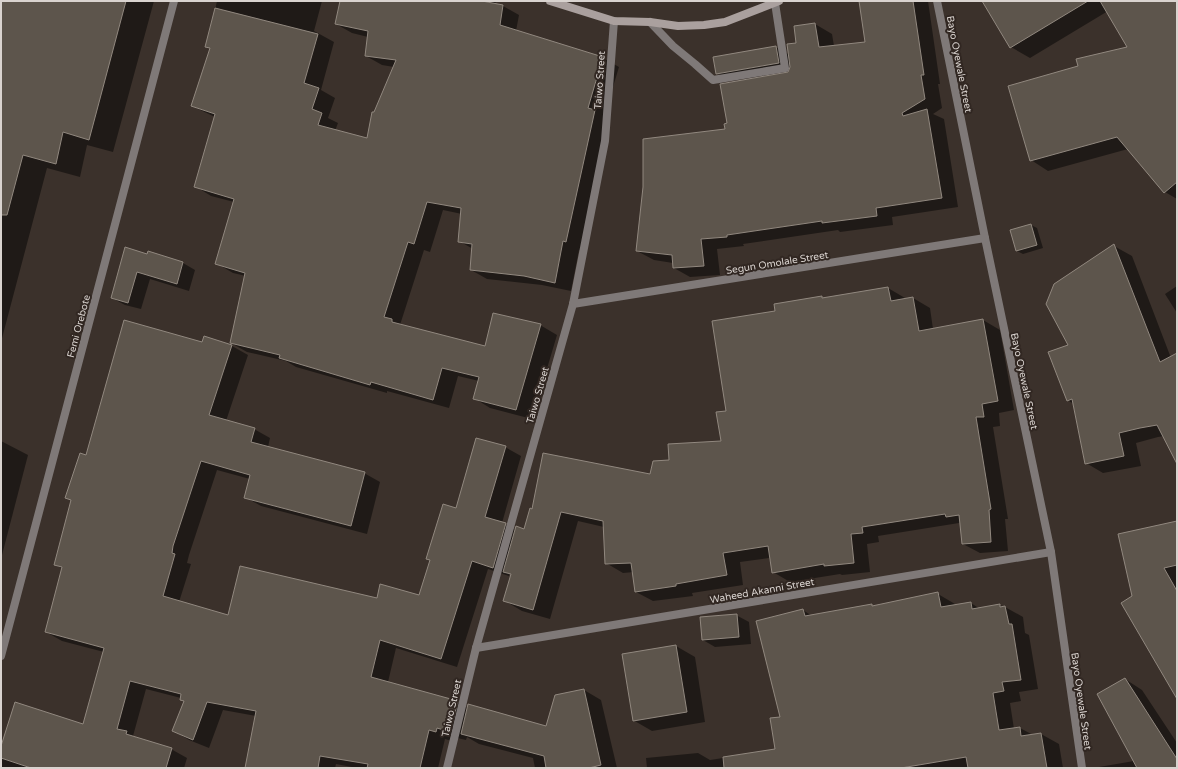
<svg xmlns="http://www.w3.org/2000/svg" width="1178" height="769" font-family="'Varela Round',sans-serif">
	<rect width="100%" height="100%" fill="#3b312b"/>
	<g fill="#0007">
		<path d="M1 1H154L113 152 87 145 80 177 47 168 1 342Z"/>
		<path d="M217 1H322L314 31 334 42 321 90 335 98 328 118 338 123 335 131 368 140 375 114 394 67 382 65 366 56 368 37 352 33 336 24 341 1H496L495 4 503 6 519 15 516 31 603 58 619 67 604 117 610 120 582 251 579 250 571 291 542 285 487 279 471 270 473 249 459 241 462 214 443 210 430 252 424 250 400 325 486 347 540 325 557 335 532 419 490 408 474 398 479 381 458 376 449 408 387 391V393L296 367 286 361 247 352 231 343 246 276 233 273 216 263 234 202 211 196 195 186 215 117 192 106 211 49 207 46Z"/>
		<path d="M860 1H928L940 84H938L942 108 933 114 944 119 958 207 892 217 893 225 840 232 838 230 743 244 744 246 717 249 720 275 690 277 674 268 673 263 654 260 637 251 726 130 789 73 790 71 730 81 717 73 776 47 790 55 798 44 815 24 832 34 834 46 867 43Z"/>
		<path d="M991 1H1177V199L1165 192 1128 149 1048 171 1031 160 1079 67 1129 47 1108 11 1030 58 1011 47Z"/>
		<path d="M1031 225 1037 228 1043 248 1023 254 1017 251Z"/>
		<path d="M1114 246 1132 256 1171 358 1177 354V462L1164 436 1158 437 1136 443 1141 466 1103 473 1086 463 1074 404 1067 400 1070 346Z"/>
		<path d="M148 255 183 263 195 270 189 291 150 279 141 309 125 305 112 298Z"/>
		<path d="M1177 286V313L1165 294Z"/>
		<path d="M888 288 905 298V300L913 298 930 308 933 329 983 320 1000 330 1014 410 999 413 1000 426 993 427 1008 519H1005L1008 551 980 553 963 544 961 524 959 523 878 536 879 542 867 544 870 572 842 575 840 574 790 582 773 572 769 558 740 562 743 585 692 593 693 596 653 601 636 592 634 572 623 573 606 563 604 527 578 521 550 619 522 611 505 601 512 575 509 574V576L488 569 457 667 396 648 388 682 457 702 468 708 547 727 584 690 601 700 617 768H535L533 758 479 744 467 737 466 740 453 737 452 741 445 739 438 768H357L336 764 335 768H246L256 716 223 710 209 748 189 740 174 731 185 702 181 699V698L146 689 133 736 171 749 187 758 184 768H1V748L84 725 104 652 62 641 46 632 63 569 56 565 87 456 202 343 204 337 232 346 248 355 226 421 254 429 270 438 268 447 364 473 380 482 367 534 261 506 245 497 250 479 217 470 189 555 187 563 191 564 179 602 229 616 378 599 420 596 431 561 427 559 457 509 505 447 521 456 502 523 516 530H525L533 510 651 476 670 461 722 442 727 412 776 312 822 297 825 299Z"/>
		<path d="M1 441 28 455 1 559Z"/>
		<path d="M1177 522V697L1133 597Z"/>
		<path d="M938 594 955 604 956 606 971 603 980 609 1000 605 1005 607 1023 617 1025 633 1029 635 1038 689 1019 692 1021 701 1010 703 1014 729 1020 728 1033 735 1041 734 1059 744 1063 768H647L646 758 698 753 710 760 776 750 781 718 803 610 812 616 872 605 874 606Z"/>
		<path d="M736 615 749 622 751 644 715 647 703 640Z"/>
		<path d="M676 646 695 657 705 722 652 731 633 720Z"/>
		<path d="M1125 679 1142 690 1177 743V768H1100L1099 767 1134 761Z"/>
	</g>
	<g fill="#5d554c" stroke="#91887f">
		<path d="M1 1H126L89 140 63 132 56 164 23 155 7 215H1Z"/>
		<path d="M340 1H482L503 5 500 25 603 57 588 108 595 110 566 242 563 241 555 283 524 276 470 270 472 244 458 242 461 208 427 202 414 244 408 242 384 317 392 319V322L485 346 493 313 541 324 516 410 473 399 479 377 442 368 433 400 371 382 370 385 279 358 280 355 230 343 245 273 215 264 234 199 194 187 215 114 191 106 210 48 205 47 215 8 318 34 304 83 319 88 312 109 322 113 318 125 367 138 372 112H374L396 60 365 56 368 31 335 24Z"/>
		<path d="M859 1H913L924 75H921L925 99 902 113 903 116 927 109 942 198 876 208 877 216 822 223V221L727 235V237L701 239 704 266 673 268 672 255 636 251 643 187V139L725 129 724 124 727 123 720 84 788 72 790 67 787 44 796 43 794 26 815 23 819 47 865 42Z"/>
		<path d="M982 1H1088L1010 48Z"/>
		<path d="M1100 1H1177V182L1164 193 1117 137 1030 161 1008 86 1078 66 1076 59 1127 47Z"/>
		<path d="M776 46 779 63 716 74 713 57Z"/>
		<path d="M1031 224 1037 245 1016 251 1010 230Z"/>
		<path d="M1114 244 1160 362 1177 353V464L1157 425 1140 428 1119 433 1124 456 1085 464 1072 399 1067 401 1048 352 1068 345 1046 304 1054 284Z"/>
		<path d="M125 247 147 254 148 251 183 262 177 284 137 272 128 303 111 298Z"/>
		<path d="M888 287 891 301 913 297 919 331 983 319 998 401 982 404 984 417H976L991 509 989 510 991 542 962 544 959 515 946 517 945 514 862 527 863 533 851 534 854 563 824 566V564L772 573 768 546 723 553 727 575 676 584V586L635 592 631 563 605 564 603 521 561 512 533 610 503 601 511 574 503 572 516 526 524 529 530 508 532 509 543 453 650 474 653 461 669 460 668 444 721 441 716 412 726 411 712 321 775 311 774 304 822 296V298Z"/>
		<path d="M124 320 202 342 204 336 232 345 209 415 255 428 251 442 365 472 351 526 244 498 250 475 201 461 173 546 172 553 175 554 163 596 228 615 240 566 377 598 380 584 419 595 430 560 426 559 443 504 456 508 476 438 506 446 485 517 506 523 493 568 472 561 441 659 380 640 371 677 458 701 450 732 437 728 436 732 429 730 420 768H367L368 764 320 756 318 768H245L256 711 207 702 193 740 172 731 184 701 180 700 181 694 130 681 117 729 127 731 126 734 172 748 166 768H31L1 758V746L15 702 83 724 104 648 45 632 62 567 54 565 71 500 65 498 80 453 86 455Z"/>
		<path d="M1177 521V565L1164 568 1177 591V699L1121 603 1132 596 1118 534Z"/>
		<path d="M938 592 941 607 971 602 972 609 1000 604V607L1005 606 1009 624H1012L1021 680 1002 682 1004 691 993 693 999 730 1020 727 1021 736 1041 733 1047 768H968L966 757 901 768H724L723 757 775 749 770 718 780 717 756 621 803 609 805 616 872 604V606Z"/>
		<path d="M737 614 739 637 702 640 700 617Z"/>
		<path d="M676 645 687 712 633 721 622 654Z"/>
		<path d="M1125 678 1177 759V768H1137L1097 694Z"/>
		<path d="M584 689 601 765 589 768H546L544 756 461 734 468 704 546 726 555 695Z"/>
	</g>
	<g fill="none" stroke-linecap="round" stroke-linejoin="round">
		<path stroke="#7f7978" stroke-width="8" d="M650 22 673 46 695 64 713 80 785 68 775 3"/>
		<g stroke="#7f7978" stroke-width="8">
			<path d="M937 1 985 238 1051 552 1082 768"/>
			<path d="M573 304 985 238"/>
			<path d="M476 648 1051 552"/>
			<path d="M1 656 174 1"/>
			<path d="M447 768 476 648 573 304 605 141 614 21"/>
		</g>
		<path stroke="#aaa09e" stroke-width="8" d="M550 1 614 21 650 22 678 26 704 25 725 22 779 1"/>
	</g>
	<g text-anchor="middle" stroke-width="4" stroke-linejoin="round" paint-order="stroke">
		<g font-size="10" fill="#d9d3cf" stroke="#312722">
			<text transform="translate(960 64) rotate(79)" y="4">Bayo Oyewale Street</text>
			<text transform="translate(599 80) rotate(-86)" y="4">Taiwo Street</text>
			<text transform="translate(777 262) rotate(-9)" y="4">Segun Omolale Street</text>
			<text transform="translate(78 326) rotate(-75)" y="4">Femi Orebote</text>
			<text transform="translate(1025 381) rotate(78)" y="4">Bayo Oyewale Street</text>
			<text transform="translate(537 395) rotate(-74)" y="4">Taiwo Street</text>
			<text transform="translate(762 590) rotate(-10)" y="4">Waheed Akanni Street</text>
			<text transform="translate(1082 701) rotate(82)" y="4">Bayo Oyewale Street</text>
			<text transform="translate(451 708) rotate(-77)" y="4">Taiwo Street</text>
		</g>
	</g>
	<rect width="1178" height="769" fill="none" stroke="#d9d3cf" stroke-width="4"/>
</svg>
